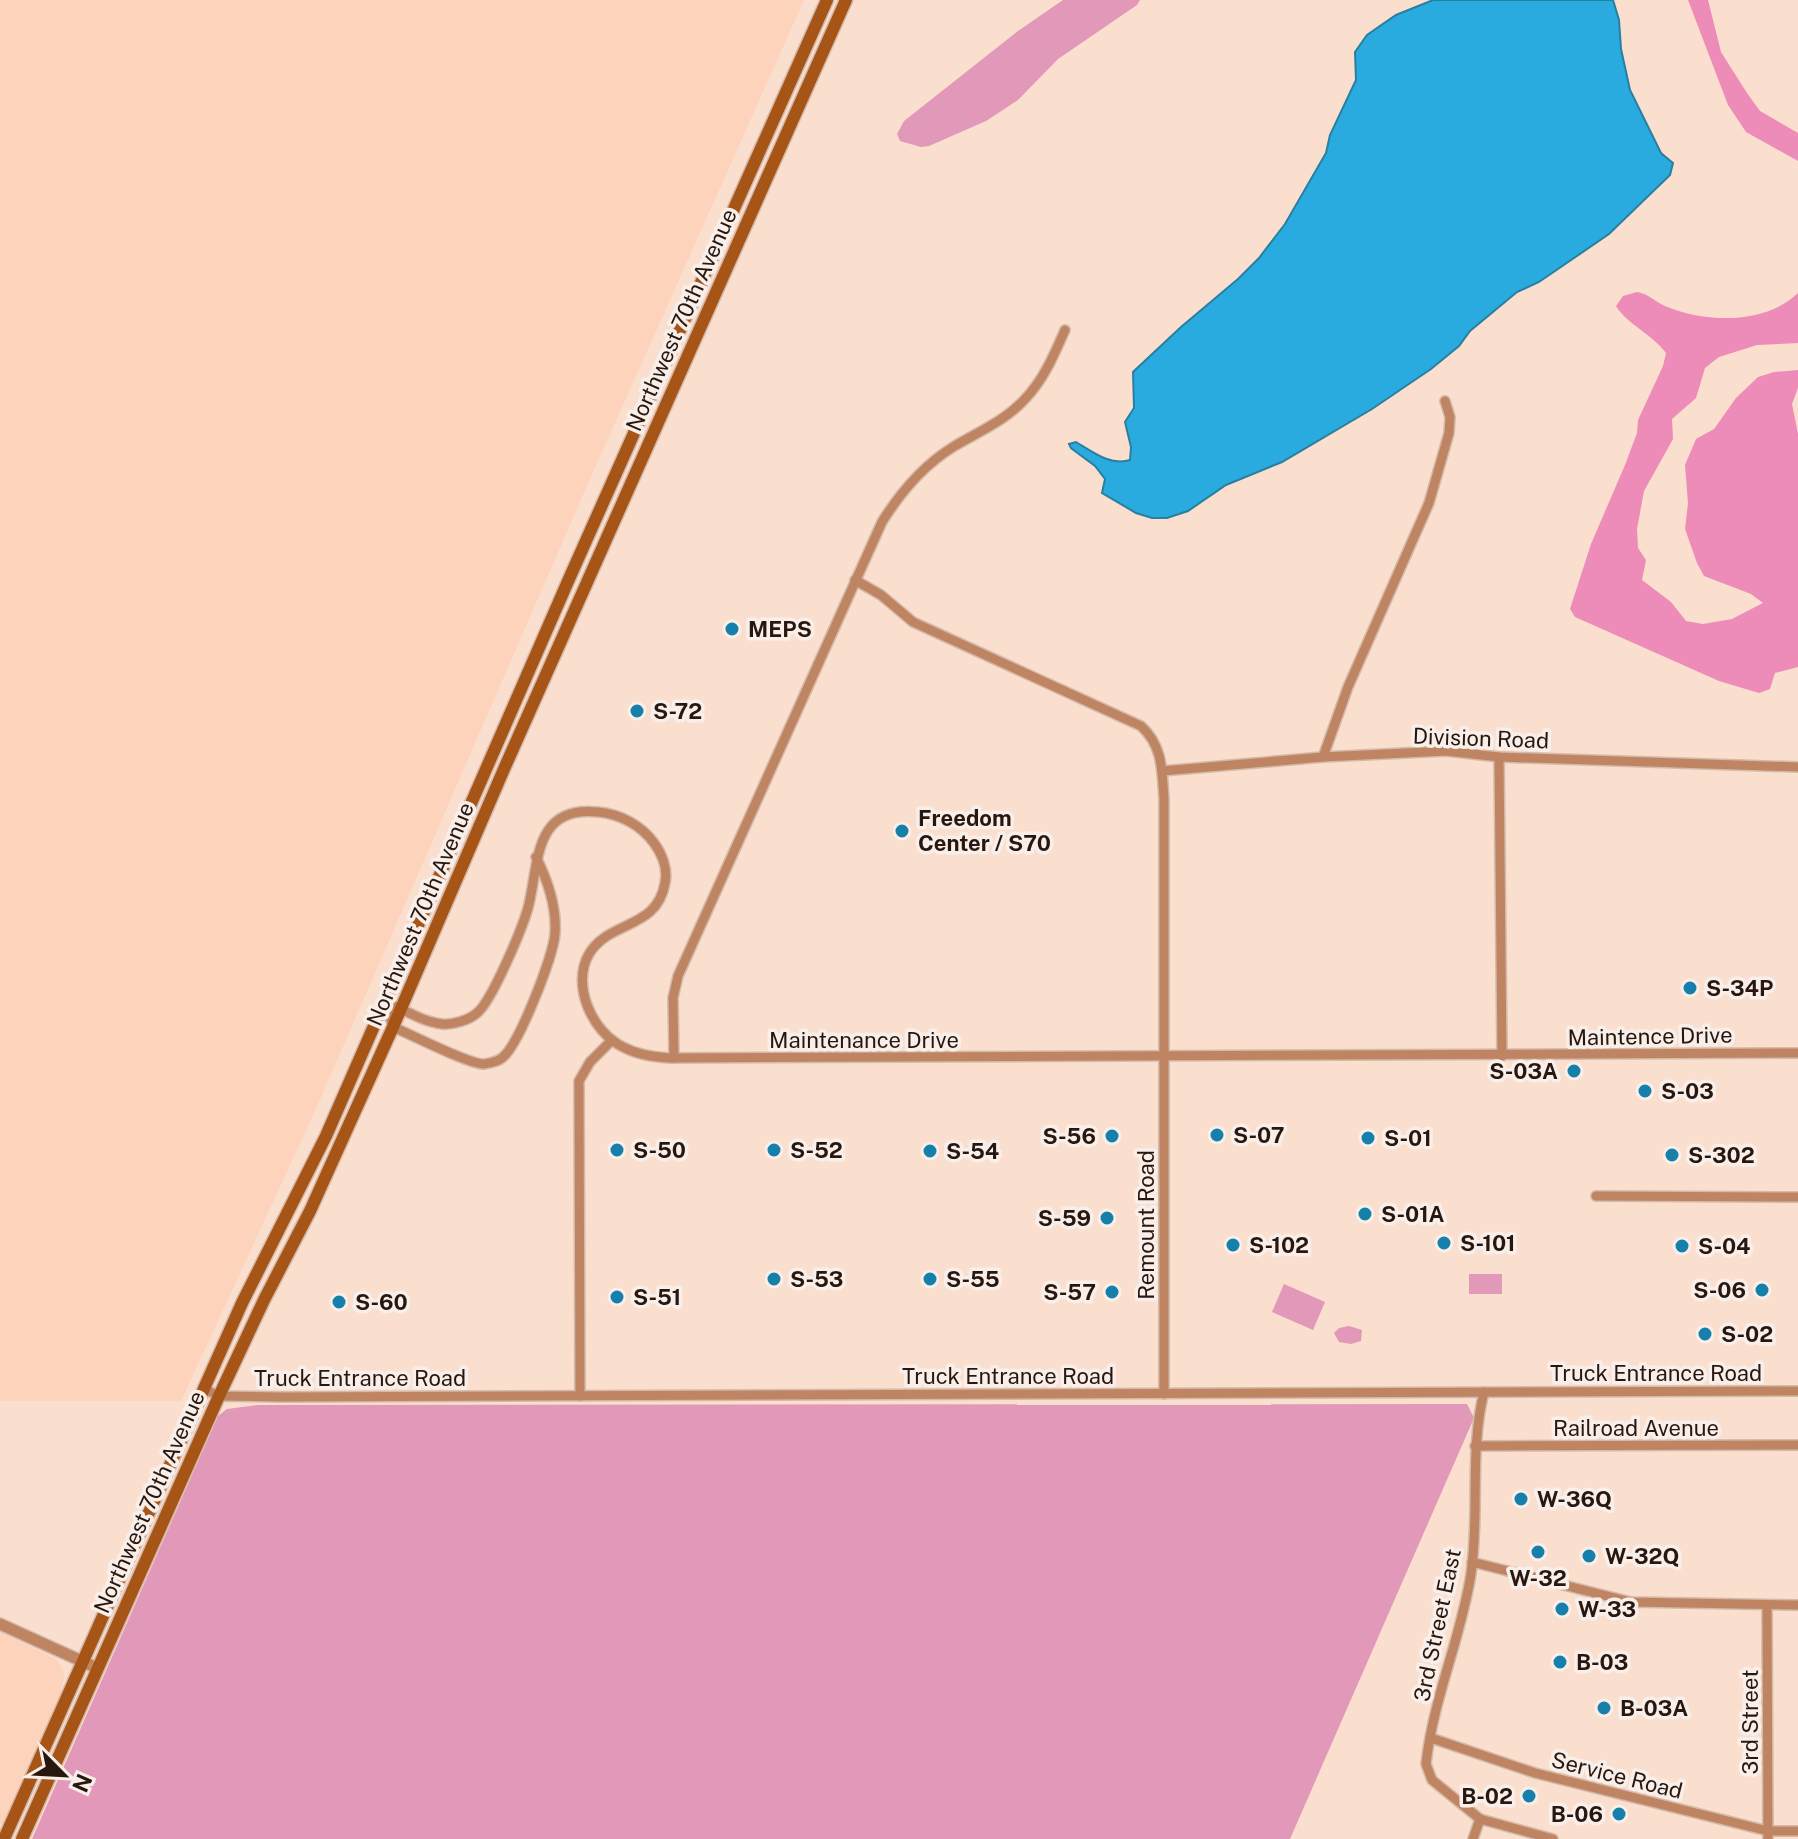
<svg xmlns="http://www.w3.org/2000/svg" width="1798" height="1839" font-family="'Public Sans',sans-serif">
	<rect width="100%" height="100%" fill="#fadece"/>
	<g fill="#fed3bb">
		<path d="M0 0H804L590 479 315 1111 181 1401H0Z"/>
		<path d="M0 1632 56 1659 63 1669 64 1679 59 1704 4 1827 0 1824Z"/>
	</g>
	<g fill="#e198b9">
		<path d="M1063 0H1140L1137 5 1058 59 1018 100 986 121 929 146 921 147 900 141 897 134 904 121 1018 31Z"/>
		<rect x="1469" y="1274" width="33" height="20"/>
		<path d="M1284 1284 1325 1302 1313 1330 1272 1312Z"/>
		<path d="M1349 1326 1362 1330 1361 1341 1351 1344 1339 1342 1334 1333 1339 1328Z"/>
		<path d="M1467 1404 1474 1418 1290 1839H32L218 1416 227 1409 257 1405Z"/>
	</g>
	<g fill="#ed8bb9">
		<path d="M1688 0H1708L1721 52 1747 93 1760 111 1798 133V161L1746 132 1728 105Z"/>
		<path d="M1637 292C1649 294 1654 301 1665 306 1705 323 1765 325 1798 293V343L1757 345 1719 357 1705 368 1696 398 1672 419 1673 439 1644 491 1637 529 1638 548 1646 560 1642 580 1671 602 1686 621 1703 624 1732 619 1763 603 1751 594 1704 576 1697 563 1685 529 1688 503 1685 465 1696 439 1714 429 1736 398 1758 377 1774 372 1798 370V388L1792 404 1798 434V667L1775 673 1770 689 1759 693 1719 681 1575 617 1570 609 1591 544 1625 465 1637 433 1638 420 1663 366 1666 353C1652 334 1628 325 1616 306L1623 296Z"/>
	</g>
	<path fill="#29abdf" stroke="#297fa0" stroke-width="2" d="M1433 0H1613L1619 20 1621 49 1630 90 1661 153 1673 163 1670 175 1609 234 1539 282 1517 292 1470 331 1459 346 1431 369 1372 409 1282 462 1226 485 1188 511 1167 518H1152L1136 513 1102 493 1105 479 1095 466 1071 448 1069 444 1076 442C1093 452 1110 466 1130 460L1131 447 1125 422 1134 408 1133 372 1181 327 1238 279 1259 258 1285 224 1326 153 1330 135 1356 80 1355 52 1367 35 1396 15Z"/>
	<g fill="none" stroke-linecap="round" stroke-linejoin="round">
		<defs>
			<g id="minor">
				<path d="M855 580 881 595 913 622 1141 726C1163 746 1162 771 1164 799V1394"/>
				<path d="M1323 757 1348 687 1429 503 1449 433 1450 417 1445 401"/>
				<path d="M1499 757 1502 1056"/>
				<path d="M1162 771 1323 757 1446 751 1499 757 1798 767"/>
				<path d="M386 1002C403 1009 423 1022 442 1024 453 1025 469 1020 477 1013 492 1001 524 925 529 904 539 862 534 805 598 812 620 814 641 825 654 843 662 854 668 869 665 883 657 930 609 920 589 954 571 985 592 1032 623 1047 638 1055 653 1057 670 1058L1798 1053"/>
				<path d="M386 1002 393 1027C410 1034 470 1065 484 1064 490 1063 497 1062 502 1058 519 1045 553 957 555 934 557 907 548 881 536 857"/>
				<path d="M674 1058 673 998 678 976 882 522C900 493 924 465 953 447 978 432 1005 421 1025 399 1044 379 1054 355 1065 330"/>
				<path d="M1596 1196 1798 1197"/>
				<path d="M204 1389 219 1396 281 1397 1798 1391"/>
				<path d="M580 1396 579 1081 590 1062 612 1040"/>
				<path d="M1475 1446 1798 1445"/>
				<path d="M1472 1562 1631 1602 1798 1605"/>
				<path d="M1767 1605 1768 1839"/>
				<path d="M1431 1738 1535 1773 1768 1831H1798"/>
				<path d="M1480 1819 1553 1839"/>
				<path d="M1473 1839 1480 1819 1432 1780 1426 1764C1433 1699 1461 1638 1471 1574 1480 1513 1469 1452 1484 1392"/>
			</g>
			<path id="tertiary" d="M0 1624 97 1668"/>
			<g id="secondary">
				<path d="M4 1839 242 1303 326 1136 569 579 827 0"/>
				<path d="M22 1839 219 1396 264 1300 310 1211 393 1027 504 769 846 0"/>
			</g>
		</defs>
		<use href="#minor" stroke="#d4baab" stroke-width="12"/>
		<use href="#tertiary" stroke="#d4baab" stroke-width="14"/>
		<use href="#secondary" stroke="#d4baab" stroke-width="15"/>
		<use href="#minor" stroke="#bf8563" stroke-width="9"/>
		<use href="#tertiary" stroke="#bf8563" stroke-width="11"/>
		<use href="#secondary" stroke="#a75417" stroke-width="12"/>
	</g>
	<g fill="#1680aa" stroke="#f9efea" stroke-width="3">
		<circle cx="732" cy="629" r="8"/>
		<circle cx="637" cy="711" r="8"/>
		<circle cx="902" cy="831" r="8"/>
		<circle cx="1690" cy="988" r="8"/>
		<circle cx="1574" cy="1071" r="8"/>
		<circle cx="1645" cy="1091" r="8"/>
		<circle cx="1217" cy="1135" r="8"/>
		<circle cx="1112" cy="1136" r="8"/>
		<circle cx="1368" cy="1138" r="8"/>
		<circle cx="617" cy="1150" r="8"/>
		<circle cx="774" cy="1150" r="8"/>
		<circle cx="930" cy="1151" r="8"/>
		<circle cx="1672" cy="1155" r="8"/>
		<circle cx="1365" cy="1214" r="8"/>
		<circle cx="1107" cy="1218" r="8"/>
		<circle cx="1444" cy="1243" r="8"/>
		<circle cx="1233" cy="1245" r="8"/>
		<circle cx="1682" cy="1246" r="8"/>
		<circle cx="774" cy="1279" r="8"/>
		<circle cx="930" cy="1279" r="8"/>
		<circle cx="1762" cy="1290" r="8"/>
		<circle cx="1112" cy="1292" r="8"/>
		<circle cx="617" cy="1297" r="8"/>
		<circle cx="339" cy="1302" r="8"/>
		<circle cx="1705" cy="1334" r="8"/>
		<circle cx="1521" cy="1499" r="8"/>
		<circle cx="1538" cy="1552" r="8"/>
		<circle cx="1589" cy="1556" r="8"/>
		<circle cx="1562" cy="1609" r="8"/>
		<circle cx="1560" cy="1662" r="8"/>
		<circle cx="1604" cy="1708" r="8"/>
		<circle cx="1529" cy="1796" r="8"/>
		<circle cx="1619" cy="1814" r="8"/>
	</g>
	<g text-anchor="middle" stroke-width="7" stroke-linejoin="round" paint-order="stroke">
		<g font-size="22" fill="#28170e" stroke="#f9efea">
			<text transform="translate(681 320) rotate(-66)" y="8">Northwest 70th Avenue</text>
			<text transform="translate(1481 738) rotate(2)" y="8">Division Road</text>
			<text transform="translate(420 914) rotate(-67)" y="8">Northwest 70th Avenue</text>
			<text transform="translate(1650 1036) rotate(-1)" y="8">Maintence Drive</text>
			<text x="864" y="1048">Maintenance Drive</text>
			<text transform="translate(1146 1225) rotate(-90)" y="8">Remount Road</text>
			<text x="1656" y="1381">Truck Entrance Road</text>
			<text x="1008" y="1384">Truck Entrance Road</text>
			<text x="360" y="1386">Truck Entrance Road</text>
			<text x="1636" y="1436">Railroad Avenue</text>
			<text transform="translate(149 1502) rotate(-66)" y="8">Northwest 70th Avenue</text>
			<text transform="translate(1437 1625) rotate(-78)" y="8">3rd Street East</text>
			<text transform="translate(1750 1722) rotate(-90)" y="8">3rd Street</text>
			<text transform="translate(1617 1775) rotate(14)" y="8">Service Road</text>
		</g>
		<g font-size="22" font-weight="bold" fill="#28170e" stroke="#f9efea" text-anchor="start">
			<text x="748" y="637">MEPS</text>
			<text x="653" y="719">S-72</text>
			<text x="918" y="826">Freedom<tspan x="918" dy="25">Center / S70</tspan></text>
			<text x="1706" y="996">S-34P</text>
			<text x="1558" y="1079" text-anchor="end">S-03A</text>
			<text x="1661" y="1099">S-03</text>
			<text x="1233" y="1143">S-07</text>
			<text x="1096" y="1144" text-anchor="end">S-56</text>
			<text x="1384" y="1146">S-01</text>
			<text x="633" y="1158">S-50</text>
			<text x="790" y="1158">S-52</text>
			<text x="946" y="1159">S-54</text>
			<text x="1688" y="1163">S-302</text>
			<text x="1381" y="1222">S-01A</text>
			<text x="1091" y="1226" text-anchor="end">S-59</text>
			<text x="1460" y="1251">S-101</text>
			<text x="1249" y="1253">S-102</text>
			<text x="1698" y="1254">S-04</text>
			<text x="790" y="1287">S-53</text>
			<text x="946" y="1287">S-55</text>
			<text x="1746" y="1298" text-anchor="end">S-06</text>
			<text x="1096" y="1300" text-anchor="end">S-57</text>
			<text x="633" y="1305">S-51</text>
			<text x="355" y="1310">S-60</text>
			<text x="1721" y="1342">S-02</text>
			<text x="1537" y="1507">W-36Q</text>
			<text x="1605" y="1564">W-32Q</text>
			<text x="1538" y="1586" text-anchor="middle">W-32</text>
			<text x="1578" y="1617">W-33</text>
			<text x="1576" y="1670">B-03</text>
			<text x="1620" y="1716">B-03A</text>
			<text x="1513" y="1804" text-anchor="end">B-02</text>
			<text x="1603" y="1822" text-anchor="end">B-06</text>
		</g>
	</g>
	<g transform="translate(64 1775) rotate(114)" stroke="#f9efea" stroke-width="6" paint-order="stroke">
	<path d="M0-6L14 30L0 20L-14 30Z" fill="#28170e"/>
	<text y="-12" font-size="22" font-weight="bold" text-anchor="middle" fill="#28170e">N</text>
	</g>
</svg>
